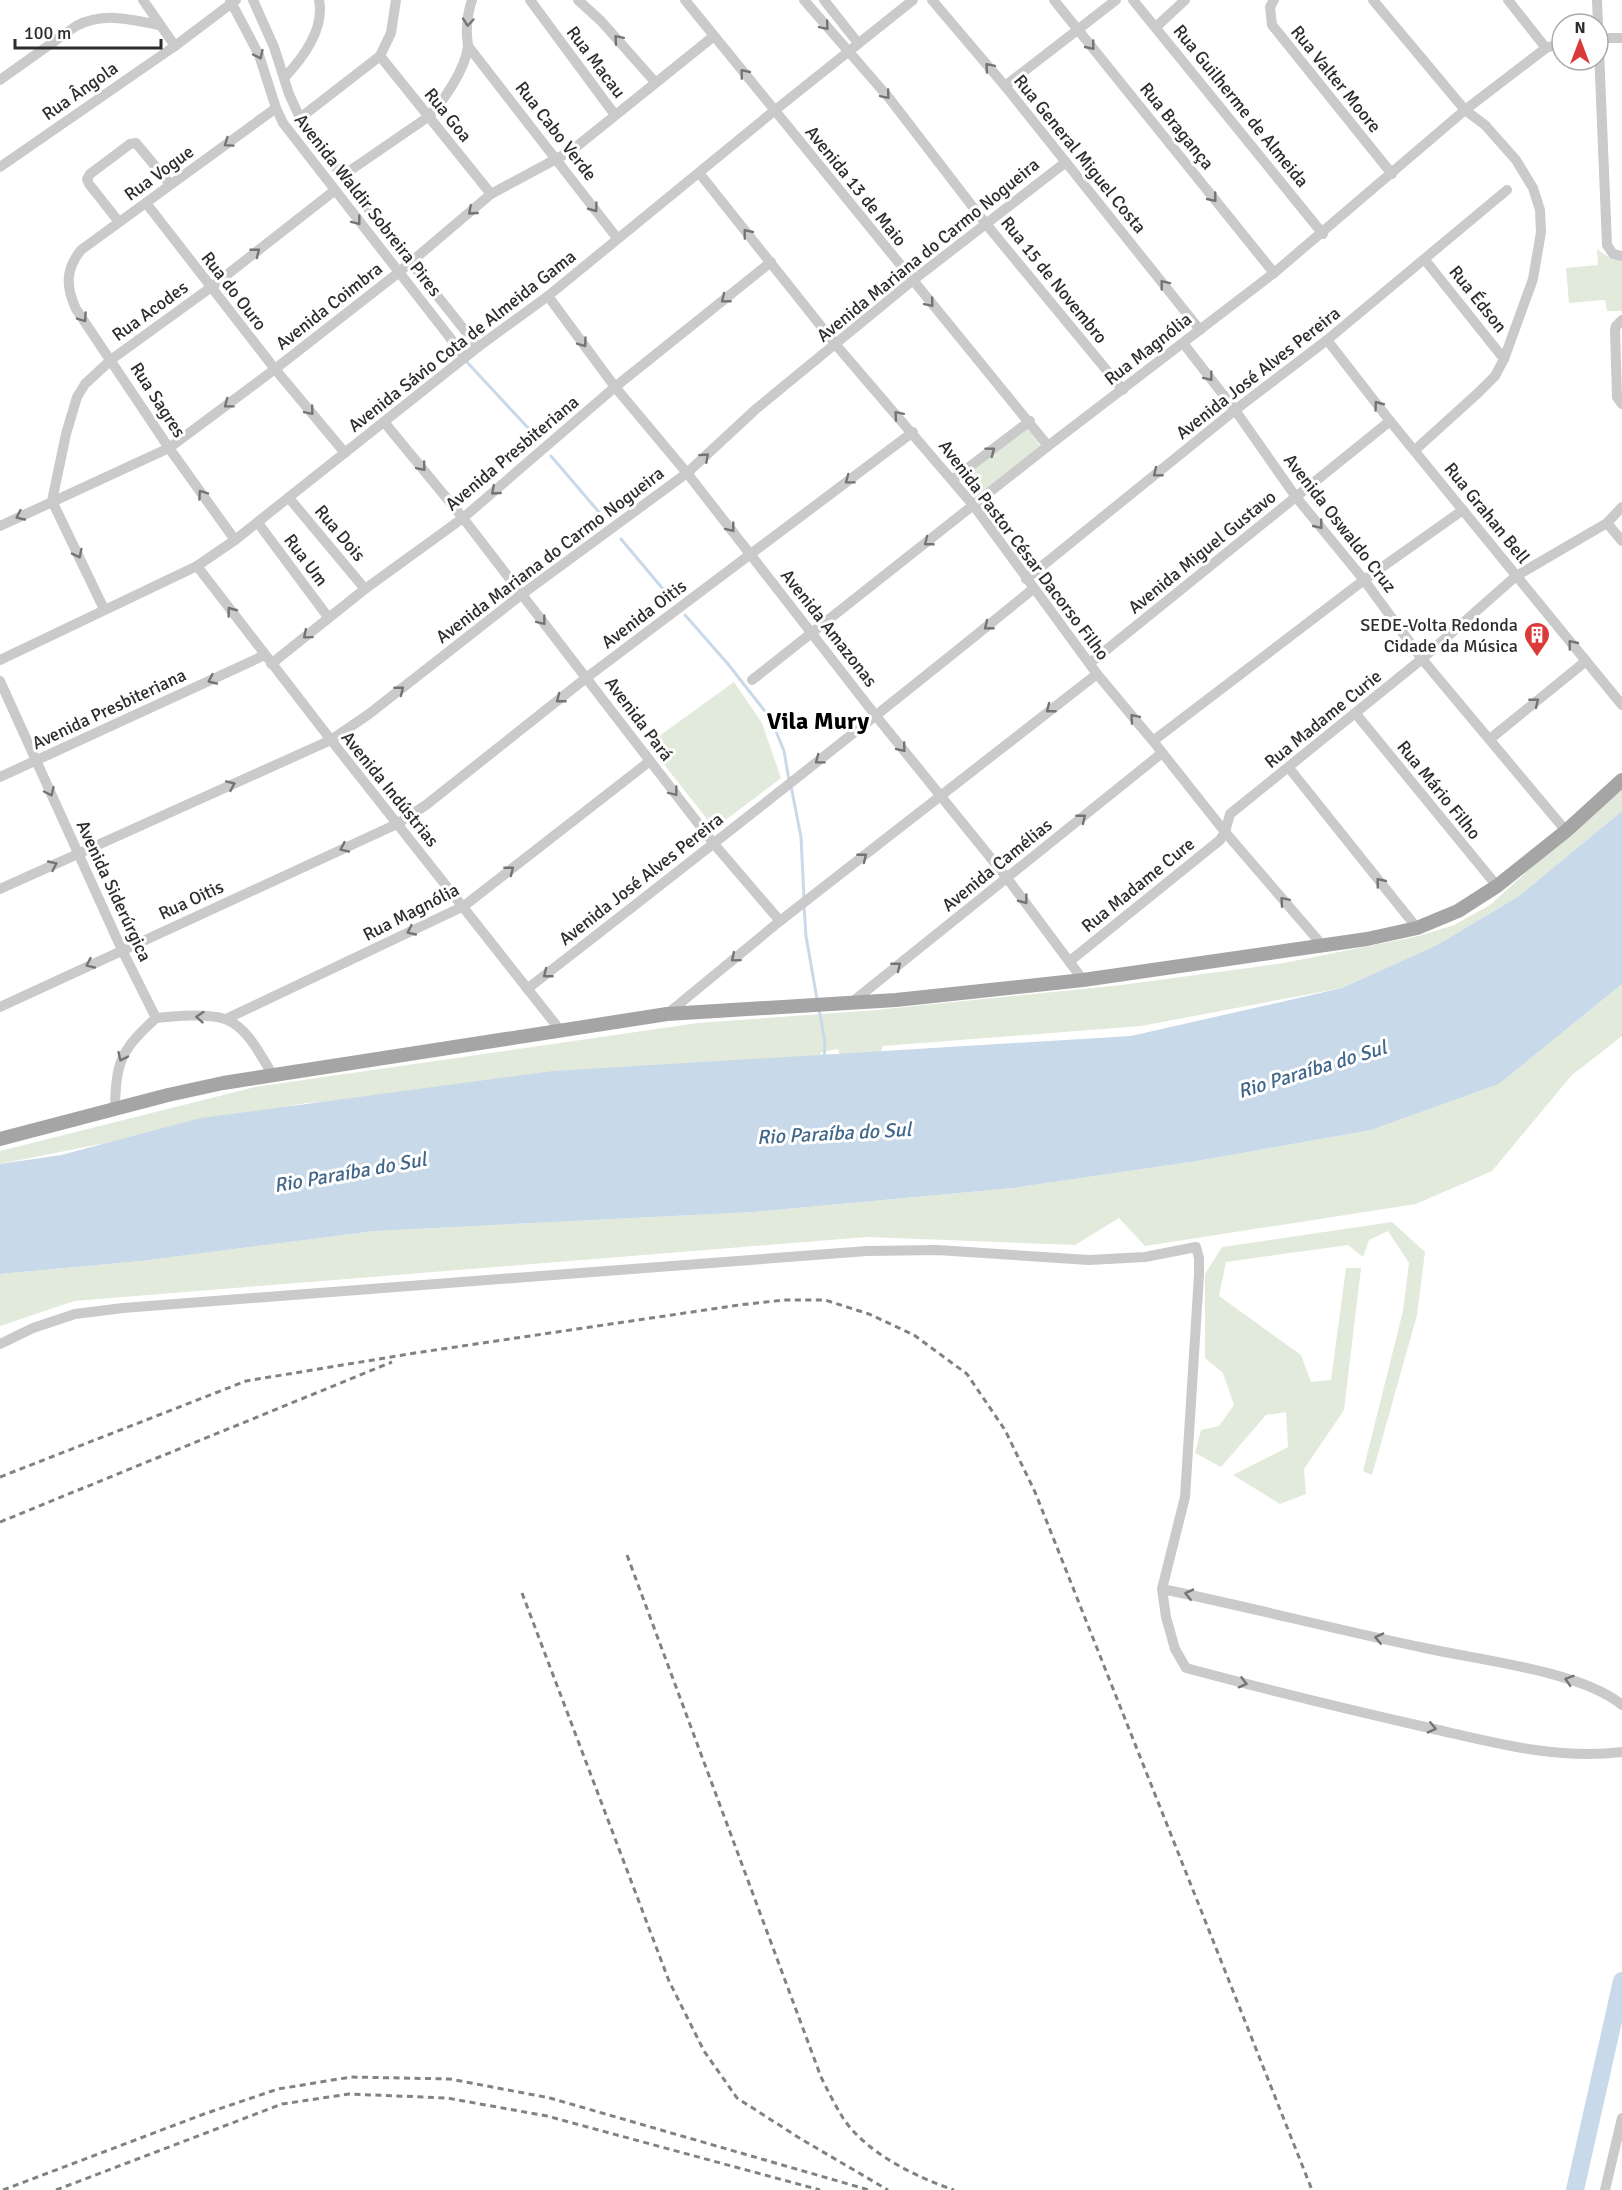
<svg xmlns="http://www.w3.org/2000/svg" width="1622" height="2190" font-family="Signika,sans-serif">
	<rect width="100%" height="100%" fill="#fff"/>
	<g fill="#e2eadb">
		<path d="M1597 249 1611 259 1622 261V311H1607L1605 300 1569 303 1566 268 1598 265Z"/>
		<path d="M1027 428 1041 447 976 498 962 476Z"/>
		<path d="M734 682 762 723 781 778 719 825 707 819 648 744Z"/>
		<path d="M1622 786V811L1519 896 1437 945 1342 988 1141 1026 883 1046 872 1073 847 1076 838 1049 821 1052 819 1073 306 1103 0 1164V1151L255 1087 698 1023 876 1010 1122 985 1284 963 1419 936 1454 925 1490 905Z"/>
		<path d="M1622 984V1036L1572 1075 1492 1171 1416 1204 1145 1246 1119 1218 1075 1245 867 1237 74 1301 0 1326V1274L141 1261 375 1231 754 1212 1013 1188 1197 1161 1371 1130 1499 1084Z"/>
		<path d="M1392 1222 1425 1252 1417 1315 1372 1475 1363 1471 1403 1311 1409 1263 1388 1231 1369 1240 1363 1257 1348 1245 1226 1262 1219 1296 1301 1355 1311 1382 1331 1380 1346 1268H1361L1344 1410 1304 1469 1306 1494 1280 1504 1233 1475 1288 1447 1286 1412 1266 1415 1221 1467 1195 1453 1201 1430 1219 1426 1234 1405 1223 1373 1205 1358V1274L1222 1247Z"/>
	</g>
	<path fill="#c8d9e9" d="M1622 811V984L1499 1084 1371 1130 1197 1161 1013 1188 754 1212 375 1231 141 1261 0 1274V1164L61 1155 201 1118 554 1071 1131 1036 1342 988 1437 945 1519 896Z"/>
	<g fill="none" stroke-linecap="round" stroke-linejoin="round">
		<g stroke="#c8d9e9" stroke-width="3">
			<path d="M466 361 530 430"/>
			<path d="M551 456 604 518"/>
			<path d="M621 539 663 589"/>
			<path d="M685 615 728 664 771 719 784 751 789 780"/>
			<path d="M791 786 801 837 804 898"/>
			<path d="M804 905 806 936 817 999"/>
			<path d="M819 1009 825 1042 824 1059"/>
		</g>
		<path stroke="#c8d9e9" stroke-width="18" d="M1575 2190 1622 1981"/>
		<g stroke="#cacaca" stroke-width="10">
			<path d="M143 0 175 46"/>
			<path d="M230 0 259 55 276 108 283 123 465 357"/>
			<path d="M253 0 274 47 289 94 300 118 342 176 478 347"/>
			<path d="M530 0 615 115"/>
			<path d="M578 0 601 21 655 82"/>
			<path d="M685 0 1048 446"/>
			<path d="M804 0 889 98 986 224 1123 390"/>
			<path d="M824 0 858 43"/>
			<path d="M932 0 1005 86 1200 330"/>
			<path d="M1054 0 1274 273"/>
			<path d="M1133 0 1323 234"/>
			<path d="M1274 0 1270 7 1272 25 1392 174"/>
			<path d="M1373 0 1465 110 1485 125 1516 160 1533 188 1540 210 1541 232 1533 279 1504 359 1495 376 1478 393 1415 450"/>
			<path d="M1508 0 1546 48"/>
			<path d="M1597 0 1598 24"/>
			<path d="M1598 25 1607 245 1613 254 1622 256"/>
			<path d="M1156 27 1185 0"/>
			<path d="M1598 38H1622"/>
			<path d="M468 46 617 238"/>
			<path d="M380 56 491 194"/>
			<path d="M284 78C303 58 325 29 319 0"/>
			<path d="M0 80 76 26C103 12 130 19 159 25"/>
			<path d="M1005 86 1116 0"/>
			<path d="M300 118 380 56 391 33 396 0"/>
			<path d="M0 167 175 46 236 0"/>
			<path d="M700 174 836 345 974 506 1097 674 1153 741 1225 832 1323 946"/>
			<path d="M342 176 428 117C444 101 465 69 468 47 468 41 466 34 467 28 467 18 469 9 472 0"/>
			<path d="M146 203 275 369 345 453"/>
			<path d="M119 222 89 184 87 179 90 174 130 144 136 143 170 184"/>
			<path d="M1425 260 1504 359"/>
			<path d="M548 296 615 387 687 473 876 716 1007 878 1083 980"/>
			<path d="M1622 320 1616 326 1615 330 1617 397 1622 404"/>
			<path d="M1327 340 1390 421 1622 705"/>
			<path d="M1183 343 1235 410 1296 497 1364 580 1422 659 1566 831"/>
			<path d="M384 422 463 518 714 844 780 921"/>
			<path d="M952 480 1030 421"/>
			<path d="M289 498 365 589"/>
			<path d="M258 523 328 617"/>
			<path d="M1607 523 1622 541"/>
			<path d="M0 526 169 448 275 369 398 273 491 194 571 151 714 36"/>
			<path d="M235 540 169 448 76 309C66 287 65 270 81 250L276 108"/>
			<path d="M197 566 331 740 560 1030"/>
			<path d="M1026 579 1235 410 1327 340 1507 190"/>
			<path d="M104 609 52 501 66 434 77 397 85 384 112 359 210 288 334 191"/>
			<path d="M0 660 197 566 235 540 478 347 548 296 774 111 913 0"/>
			<path d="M1090 663 1390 421"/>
			<path d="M271 664 365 589 463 518 615 387 771 262"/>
			<path d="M752 680 1048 446 1274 273 1465 110 1546 48 1562 43"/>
			<path d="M0 681 122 950 156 1018"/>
			<path d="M1356 714 1497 886"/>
			<path d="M1490 739 1586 661"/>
			<path d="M1153 741 1364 580 1463 510"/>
			<path d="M1289 768 1417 928"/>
			<path d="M0 777 265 655"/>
			<path d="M0 889 331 740 369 714 521 595 687 473 756 409 912 281 1066 162"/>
			<path d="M1070 961 1220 840 1225 832 1230 814 1422 659 1516 576 1607 523 1622 507"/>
			<path d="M527 989C697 857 866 725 1033 589"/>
			<path d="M851 1003 1162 753"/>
			<path d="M0 1007 397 824 426 805 586 678 913 432"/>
			<path d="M667 1014 780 921 1097 674"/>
			<path d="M156 1018C176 1016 206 1013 225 1019 248 1027 261 1057 273 1075"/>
			<path d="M226 1019 464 906 650 761"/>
			<path d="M115 1108C116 1061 121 1050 156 1018"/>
			<path d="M0 1344 33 1328 75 1314 123 1308 867 1251 937 1250 1089 1260 1145 1257 1196 1247 1199 1258V1275L1185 1497 1162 1589 1166 1617 1175 1649 1186 1668C1268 1690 1350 1710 1434 1729 1495 1743 1558 1760 1622 1752"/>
			<path d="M1162 1589C1250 1607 1337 1630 1425 1648 1478 1660 1582 1671 1622 1705"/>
			<path d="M1605 2190 1622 2118"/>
		</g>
		<path stroke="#a5a5a5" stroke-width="14" d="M0 1139 168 1095 223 1083 667 1014 896 1000 1083 980 1367 939 1417 928 1458 911 1497 886 1566 831 1622 780"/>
		<g stroke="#828282" stroke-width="3" stroke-dasharray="6 4.5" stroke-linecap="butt">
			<path d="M0 1477 246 1381 415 1353 739 1305 784 1300H825L869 1314 914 1335 967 1374 1005 1430 1035 1492 1312 2190"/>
			<path d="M0 1522 392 1362"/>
			<path d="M627 1555 821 2077C828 2091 835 2105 843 2118 866 2153 916 2177 954 2190"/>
			<path d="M522 1593 669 1981 704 2051 737 2098 801 2139 888 2190"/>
			<path d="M3 2190 204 2114 278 2089 351 2077 450 2079 550 2098 869 2190"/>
			<path d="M56 2190 282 2104 349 2094 447 2098 547 2116 820 2190"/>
		</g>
	</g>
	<defs><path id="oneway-chevron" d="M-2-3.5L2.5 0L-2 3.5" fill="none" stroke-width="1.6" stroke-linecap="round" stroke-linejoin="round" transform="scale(1.5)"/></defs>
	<g stroke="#747474">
		<use href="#oneway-chevron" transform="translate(468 22) rotate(95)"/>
		<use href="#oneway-chevron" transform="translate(825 26) rotate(50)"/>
		<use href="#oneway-chevron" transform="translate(618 39) rotate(-131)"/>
		<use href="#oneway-chevron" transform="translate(1091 46) rotate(51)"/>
		<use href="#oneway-chevron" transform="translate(259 55) rotate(65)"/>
		<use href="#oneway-chevron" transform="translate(989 67) rotate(-130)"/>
		<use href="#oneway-chevron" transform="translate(744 73) rotate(-129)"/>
		<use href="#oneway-chevron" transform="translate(886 95) rotate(50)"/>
		<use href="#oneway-chevron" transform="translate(228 143) rotate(145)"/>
		<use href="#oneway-chevron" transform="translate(1213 198) rotate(51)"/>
		<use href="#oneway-chevron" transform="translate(594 208) rotate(53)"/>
		<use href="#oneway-chevron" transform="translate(472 211) rotate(139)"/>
		<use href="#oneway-chevron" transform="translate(357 221) rotate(52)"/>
		<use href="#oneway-chevron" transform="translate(747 233) rotate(-129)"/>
		<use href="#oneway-chevron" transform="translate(256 252) rotate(-38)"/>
		<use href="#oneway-chevron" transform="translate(1164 284) rotate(-128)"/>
		<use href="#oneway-chevron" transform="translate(725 299) rotate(141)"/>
		<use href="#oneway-chevron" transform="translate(930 303) rotate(50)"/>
		<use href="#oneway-chevron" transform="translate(83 318) rotate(55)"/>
		<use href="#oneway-chevron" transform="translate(583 343) rotate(54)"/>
		<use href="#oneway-chevron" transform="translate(1209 377) rotate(52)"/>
		<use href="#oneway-chevron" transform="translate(228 404) rotate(143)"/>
		<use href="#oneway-chevron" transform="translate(1378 405) rotate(-127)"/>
		<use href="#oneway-chevron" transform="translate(310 411) rotate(50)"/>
		<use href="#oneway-chevron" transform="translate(898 415) rotate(-131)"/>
		<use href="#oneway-chevron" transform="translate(991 451) rotate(-37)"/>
		<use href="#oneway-chevron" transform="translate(705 457) rotate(-42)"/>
		<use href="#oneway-chevron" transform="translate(422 467) rotate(50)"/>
		<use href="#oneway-chevron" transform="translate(1157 473) rotate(141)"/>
		<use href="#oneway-chevron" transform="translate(849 480) rotate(143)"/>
		<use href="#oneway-chevron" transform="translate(495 491) rotate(139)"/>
		<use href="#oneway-chevron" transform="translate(202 494) rotate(-125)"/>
		<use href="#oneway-chevron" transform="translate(20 516) rotate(155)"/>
		<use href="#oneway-chevron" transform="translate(1319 525) rotate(51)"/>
		<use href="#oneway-chevron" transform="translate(731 528) rotate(52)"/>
		<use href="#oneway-chevron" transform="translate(928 542) rotate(142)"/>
		<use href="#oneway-chevron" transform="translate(78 554) rotate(64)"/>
		<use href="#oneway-chevron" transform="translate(231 611) rotate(-127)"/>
		<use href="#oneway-chevron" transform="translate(542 621) rotate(52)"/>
		<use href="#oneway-chevron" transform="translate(988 626) rotate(141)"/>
		<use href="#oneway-chevron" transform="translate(307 635) rotate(140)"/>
		<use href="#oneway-chevron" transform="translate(1572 644) rotate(-129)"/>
		<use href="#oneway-chevron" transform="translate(212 680) rotate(155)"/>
		<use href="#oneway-chevron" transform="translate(400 690) rotate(-38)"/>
		<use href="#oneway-chevron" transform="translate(560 699) rotate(142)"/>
		<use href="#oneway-chevron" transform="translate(1535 702) rotate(-39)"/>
		<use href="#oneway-chevron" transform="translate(1050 709) rotate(142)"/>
		<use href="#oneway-chevron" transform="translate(1134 718) rotate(-130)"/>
		<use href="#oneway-chevron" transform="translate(902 748) rotate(51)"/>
		<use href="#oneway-chevron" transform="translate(819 760) rotate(143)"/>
		<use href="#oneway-chevron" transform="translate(231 785) rotate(-24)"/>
		<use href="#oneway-chevron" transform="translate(50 792) rotate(65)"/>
		<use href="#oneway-chevron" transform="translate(674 792) rotate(52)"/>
		<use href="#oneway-chevron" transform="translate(1082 818) rotate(-39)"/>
		<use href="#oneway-chevron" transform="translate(344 848) rotate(155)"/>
		<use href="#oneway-chevron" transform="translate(863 857) rotate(-39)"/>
		<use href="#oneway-chevron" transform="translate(53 865) rotate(-25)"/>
		<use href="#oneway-chevron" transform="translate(510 870) rotate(-38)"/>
		<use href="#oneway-chevron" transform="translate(1380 882) rotate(-129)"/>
		<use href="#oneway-chevron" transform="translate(1024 900) rotate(53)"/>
		<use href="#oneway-chevron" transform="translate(1284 901) rotate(-131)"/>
		<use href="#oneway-chevron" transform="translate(411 931) rotate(155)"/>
		<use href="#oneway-chevron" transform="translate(735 958) rotate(140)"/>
		<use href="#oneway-chevron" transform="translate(90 964) rotate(155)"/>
		<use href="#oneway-chevron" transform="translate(897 966) rotate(-39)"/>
		<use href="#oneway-chevron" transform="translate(547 974) rotate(142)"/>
		<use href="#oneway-chevron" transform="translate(200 1017) rotate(-175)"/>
		<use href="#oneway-chevron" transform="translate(122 1057) rotate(115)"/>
		<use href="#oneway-chevron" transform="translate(1189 1594) rotate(-167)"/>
		<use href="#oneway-chevron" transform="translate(1379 1638) rotate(-167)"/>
		<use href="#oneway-chevron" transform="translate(1569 1680) rotate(-162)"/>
		<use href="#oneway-chevron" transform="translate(1243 1683) rotate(15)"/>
		<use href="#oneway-chevron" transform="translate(1432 1728) rotate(13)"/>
	</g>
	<defs>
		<symbol id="building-pin" viewBox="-11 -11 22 30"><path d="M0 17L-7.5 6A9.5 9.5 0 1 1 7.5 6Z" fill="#da3b39" stroke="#fff"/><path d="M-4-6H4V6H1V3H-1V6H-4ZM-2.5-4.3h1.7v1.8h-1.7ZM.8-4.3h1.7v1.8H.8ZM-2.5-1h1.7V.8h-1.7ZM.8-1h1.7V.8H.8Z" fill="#fff"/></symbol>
	</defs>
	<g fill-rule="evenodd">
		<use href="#building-pin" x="1522" y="620" width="30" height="40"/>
	</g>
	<g text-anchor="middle" stroke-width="6" stroke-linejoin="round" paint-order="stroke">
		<g font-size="18" fill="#2d2d2d" stroke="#fff">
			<text transform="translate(596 62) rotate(53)" y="6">Rua Macau</text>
			<text transform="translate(1336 79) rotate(51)" y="6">Rua Valter Moore</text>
			<text transform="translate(80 91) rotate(-35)" y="6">Rua Ângola</text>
			<text transform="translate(1241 106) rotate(51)" y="6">Rua Guilherme de Almeida</text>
			<text transform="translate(448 115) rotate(51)" y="6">Rua Goa</text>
			<text transform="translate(1177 126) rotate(51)" y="6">Rua Bragança</text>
			<text transform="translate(556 131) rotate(52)" y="6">Rua Cabo Verde</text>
			<text transform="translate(1080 154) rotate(51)" y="6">Rua General Miguel Costa</text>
			<text transform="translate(159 173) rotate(-36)" y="6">Rua Vogue</text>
			<text transform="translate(856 186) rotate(51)" y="6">Avenida 13 de Maio</text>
			<text transform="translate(368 205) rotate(52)" y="6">Avenida Waldir Sobreira Pires</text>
			<text transform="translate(928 250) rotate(-39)" y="6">Avenida Mariana do Carmo Nogueira</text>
			<text transform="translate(1054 280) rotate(51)" y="6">Rua 15 de Novembro</text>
			<text transform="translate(234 291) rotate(52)" y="6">Rua do Ouro</text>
			<text transform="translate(1478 299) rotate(51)" y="6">Rua Édson</text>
			<text transform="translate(329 306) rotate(-38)" y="6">Avenida Coimbra</text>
			<text transform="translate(150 311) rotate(-36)" y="6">Rua Acodes</text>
			<text transform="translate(462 341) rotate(-38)" y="6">Avenida Sávio Cota de Almeida Gama</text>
			<text transform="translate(1148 349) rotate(-38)" y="6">Rua Magnólia</text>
			<text transform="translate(1258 373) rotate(-38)" y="6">Avenida José Alves Pereira</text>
			<text transform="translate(158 400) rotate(57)" y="6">Rua Sagres</text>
			<text transform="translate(512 453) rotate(-40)" y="6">Avenida Presbiteriana</text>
			<text transform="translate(1487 513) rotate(51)" y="6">Rua Grahan Bell</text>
			<text transform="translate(1340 523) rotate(52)" y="6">Avenida Oswaldo Cruz</text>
			<text transform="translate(340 533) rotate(50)" y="6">Rua Dois</text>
			<text transform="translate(1024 550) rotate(53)" y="6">Avenida Pastor César Dacorso Filho</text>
			<text transform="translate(1202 552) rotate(-39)" y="6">Avenida Miguel Gustavo</text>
			<text transform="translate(550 555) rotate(-37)" y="6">Avenida Mariana do Carmo Nogueira</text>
			<text transform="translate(306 560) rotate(53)" y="6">Rua Um</text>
			<text transform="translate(644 614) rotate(-37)" y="6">Avenida Oitis</text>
			<text transform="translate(829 628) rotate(52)" y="6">Avenida Amazonas</text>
			<text transform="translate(109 709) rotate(-25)" y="6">Avenida Presbiteriana</text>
			<text transform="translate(639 719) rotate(53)" y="6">Avenida Pará</text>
			<text transform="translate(1323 719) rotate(-39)" y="6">Rua Madame Curie</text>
			<text transform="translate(390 789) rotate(51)" y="6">Avenida Indústrias</text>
			<text transform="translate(1439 790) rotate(51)" y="6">Rua Mário Filho</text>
			<text transform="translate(997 865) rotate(-39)" y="6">Avenida Camélias</text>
			<text transform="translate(641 879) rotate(-38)" y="6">Avenida José Alves Pereira</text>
			<text transform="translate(1138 885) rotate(-39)" y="6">Rua Madame Cure</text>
			<text transform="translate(114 891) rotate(65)" y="6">Avenida Siderúrgica</text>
			<text transform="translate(191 900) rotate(-25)" y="6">Rua Oitis</text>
			<text transform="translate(411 912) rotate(-27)" y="6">Rua Magnólia</text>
		</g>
		<g font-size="18" fill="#2d2d2d" stroke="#fff" text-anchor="end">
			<text x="1518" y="631">SEDE-Volta Redonda<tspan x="1518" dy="21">Cidade da Música</tspan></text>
		</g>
		<g font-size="20" font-style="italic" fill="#40678a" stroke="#fff">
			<text transform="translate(1312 1069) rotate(-17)" y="7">Rio Paraíba do Sul</text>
			<text transform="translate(834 1133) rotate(-3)" y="7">Rio Paraíba do Sul</text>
			<text transform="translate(350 1172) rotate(-10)" y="7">Rio Paraíba do Sul</text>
		</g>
		<g font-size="24" font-weight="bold" fill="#000" stroke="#fff">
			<text x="818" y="729">Vila Mury</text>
		</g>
	</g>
	<g transform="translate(1580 42)"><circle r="28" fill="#ffffff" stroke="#ababab" stroke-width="1.5"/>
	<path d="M0-4.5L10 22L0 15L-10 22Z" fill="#da3b39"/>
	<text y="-9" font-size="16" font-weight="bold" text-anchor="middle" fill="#2d2d2d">N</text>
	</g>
	<path d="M15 39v9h146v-9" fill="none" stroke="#2d2d2d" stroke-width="3"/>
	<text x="24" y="39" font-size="18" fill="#2d2d2d" stroke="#ffffff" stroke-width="4.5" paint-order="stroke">100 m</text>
</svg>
